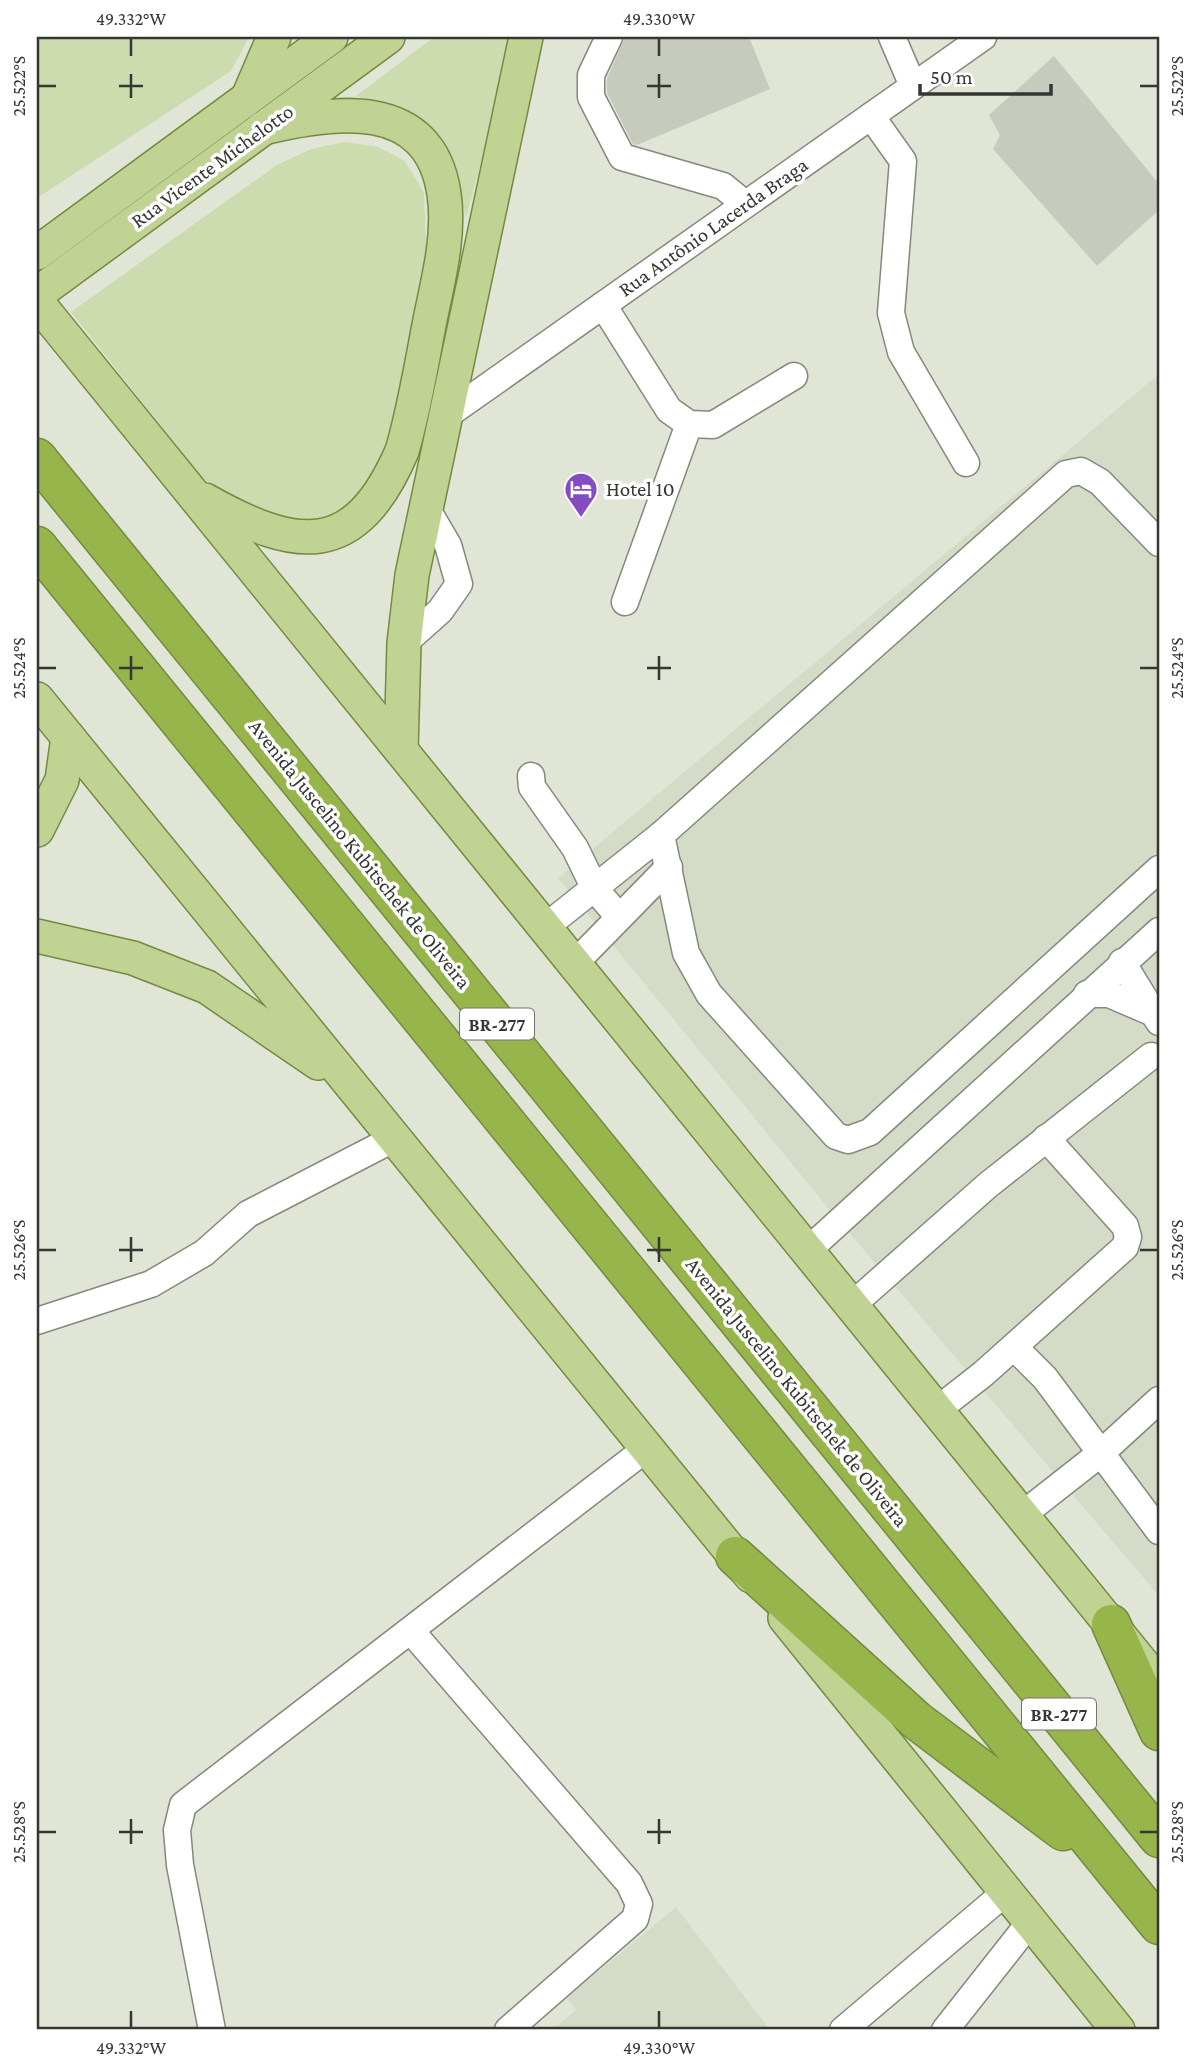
<svg xmlns="http://www.w3.org/2000/svg" width="1196" height="2067" font-family="'Crimson Pro',serif">
	<rect width="100%" height="100%" fill="#e0e5d6"/>
	<g fill="#d4dbc6">
		<path d="M1159 374V1596L829 1209 558 878Z"/>
		<path d="M676 1907 770 2030H552L576 2010 567 1998Z"/>
	</g>
	<g fill="#ccdcaf">
		<path d="M37 37H249L231 71 37 198Z"/>
		<path d="M434 37H515L466 218C450 135 436 122 356 96Z"/>
		<path d="M345 142 378 147 405 161 424 193 426 246 399 421 384 466 360 497 336 515 307 523 273 519 238 503 203 479 71 312 277 165 311 149Z"/>
	</g>
	<g fill="#c6cbbd">
		<path d="M625 37H749L770 89 637 145 633 144 607 93V79Z"/>
		<path d="M1054 56 1159 184V210L1097 266 993 149 1000 135 989 115Z"/>
	</g>
	<g fill="none" stroke-linecap="round" stroke-linejoin="round">
		<defs>
			<g id="minor">
				<path d="M609 37 591 75V97L622 157 723 186 745 204"/>
				<path d="M892 37 913 86"/>
				<path d="M871 116 903 161 891 313 901 352 966 463"/>
				<path d="M603 305 669 410 689 424 713 425 794 376"/>
				<path d="M443 418 983 37"/>
				<path d="M625 602 689 424"/>
				<path d="M404 643 440 611 459 584 448 545 425 506"/>
				<path d="M531 776 532 787 575 848 595 889 619 917"/>
				<path d="M661 835 686 953 709 994 836 1136 848 1140 870 1132 1159 869"/>
				<path d="M544 928 661 835 1066 474 1081 471 1100 482 1159 543"/>
				<path d="M1122 962 1159 1022"/>
				<path d="M574 964 669 867"/>
				<path d="M1087 994H1109L1151 1012"/>
				<path d="M807 1251 1159 931"/>
				<path d="M851 1306 988 1185 1151 1056"/>
				<path d="M37 1321 151 1284 204 1253 248 1214 395 1138"/>
				<path d="M1014 1347 1045 1378 1159 1531"/>
				<path d="M937 1410 983 1374 1125 1247 1128 1237 1125 1226 1046 1138"/>
				<path d="M1022 1515 1101 1453 1159 1400"/>
				<path d="M411 1631 629 1883 639 1904 635 1919 508 2030"/>
				<path d="M212 2030 180 1865 177 1830 183 1805 647 1448"/>
				<path d="M843 2030 1007 1891"/>
				<path d="M945 2030 1031 1921"/>
			</g>
			<g id="major">
				<path d="M249 95 274 37"/>
				<path d="M37 253 331 37"/>
				<path d="M37 294 388 37"/>
				<path d="M37 302 1159 1684"/>
				<path d="M205 500C297 552 355 560 402 451 415 407 422 360 431 315 439 277 450 233 444 194 430 96 332 111 263 128"/>
				<path d="M37 699 751 1576"/>
				<path d="M401 750 404 643 412 575 526 37"/>
				<path d="M37 830 62 780 68 737"/>
				<path d="M37 936 133 958 207 987 318 1063"/>
				<path d="M785 1618 1118 2030"/>
			</g>
			<g id="highway">
				<path d="M37 458 1159 1838"/>
				<path d="M37 546 1159 1925"/>
				<path d="M735 1556 916 1720 1063 1831"/>
				<path d="M1111 1624 1159 1731"/>
			</g>
		</defs>
		<use href="#minor" stroke="#85897c" stroke-width="29"/>
		<use href="#major" stroke="#758942" stroke-width="36"/>
		<use href="#highway" stroke="#758942" stroke-width="41"/>
		<use href="#minor" stroke="#fff" stroke-width="26"/>
		<use href="#major" stroke="#c1d393" stroke-width="33"/>
		<use href="#highway" stroke="#98b54b" stroke-width="38"/>
	</g>
	<path fill="none" stroke="#353732" stroke-width="2.5" d="M131 38V56M659 38V56M131 74V98M659 74V98M38 86H56M119 86H143M647 86H671M1140 86H1158M131 656V680M659 656V680M38 668H56M119 668H143M647 668H671M1140 668H1158M131 1237V1262M659 1237V1262M38 1250H56M119 1250H143M647 1250H671M1140 1250H1158M131 1819V1844M659 1819V1844M38 1832H56M119 1832H143M647 1832H671M1140 1832H1158M131 2011V2028M659 2011V2028"/>
	<defs>
		<symbol id="hotel-pin" viewBox="-11 -11 22 30"><path d="M0 17L-7.5 6A9.5 9.5 0 1 1 7.5 6Z" fill="#844bc2" stroke="#fff"/><path d="M-6-4.5h1.5V1H6V5H4.5V3h-9V5H-6ZM-4 0a1.8 1.8 0 1 1 3.6 0ZM.5 0V-2.5h3Q6-2.5 6 0Z" fill="#fff"/></symbol>
	</defs>
	<g fill-rule="evenodd">
		<use href="#hotel-pin" x="562" y="470" width="38" height="52"/>
	</g>
	<g text-anchor="middle" stroke-width="7" stroke-linejoin="round" paint-order="stroke">
		<g fill="#fff" stroke="#727370" stroke-width="2">
			<rect x="460" y="1008.5" width="74" height="31" rx="5"/>
			<rect x="1022" y="1698.5" width="74" height="31" rx="5"/>
		</g>
		<g font-size="19" font-weight="bold" fill="#353732">
			<text x="497" y="1031">BR-277</text>
			<text x="1059" y="1721">BR-277</text>
		</g>
		<g font-size="21" fill="#353732" stroke="#fff">
			<text transform="translate(212 166) rotate(-36)" y="7">Rua Vicente Michelotto</text>
			<text transform="translate(713 227) rotate(-35)" y="7">Rua Antônio Lacerda Braga</text>
			<text transform="translate(360 854) rotate(51)" y="7">Avenida Juscelino Kubitschek de Oliveira</text>
			<text transform="translate(797 1392) rotate(51)" y="7">Avenida Juscelino Kubitschek de Oliveira</text>
		</g>
		<g font-size="21" fill="#353732" stroke="#fff" text-anchor="start">
			<text x="606" y="496">Hotel 10</text>
		</g>
	</g>
	<rect width="1196" height="2067" fill="none" stroke="#ffffff" stroke-width="77"/>
	<path d="M920 84v10h131v-10" fill="none" stroke="#353732" stroke-width="3.5"/>
	<text x="930" y="84" font-size="21" fill="#353732" stroke="#ffffff" stroke-width="5" paint-order="stroke">50 m</text>
	<rect x="38" y="38" width="1120" height="1990" fill="none" stroke="#353732" stroke-width="2.5"/>
	<g font-size="18" text-anchor="middle" fill="#353732">
		<text x="131" y="25">49.332°W</text>
		<text x="659" y="25">49.330°W</text>
		<text transform="translate(19 86) rotate(-90)" y="6">25.522°S</text>
		<text transform="translate(1177 86) rotate(-90)" y="6">25.522°S</text>
		<text transform="translate(19 668) rotate(-90)" y="6">25.524°S</text>
		<text transform="translate(1177 668) rotate(-90)" y="6">25.524°S</text>
		<text transform="translate(19 1250) rotate(-90)" y="6">25.526°S</text>
		<text transform="translate(1177 1250) rotate(-90)" y="6">25.526°S</text>
		<text transform="translate(19 1832) rotate(-90)" y="6">25.528°S</text>
		<text transform="translate(1177 1832) rotate(-90)" y="6">25.528°S</text>
		<text x="131" y="2054">49.332°W</text>
		<text x="659" y="2054">49.330°W</text>
	</g>
</svg>
